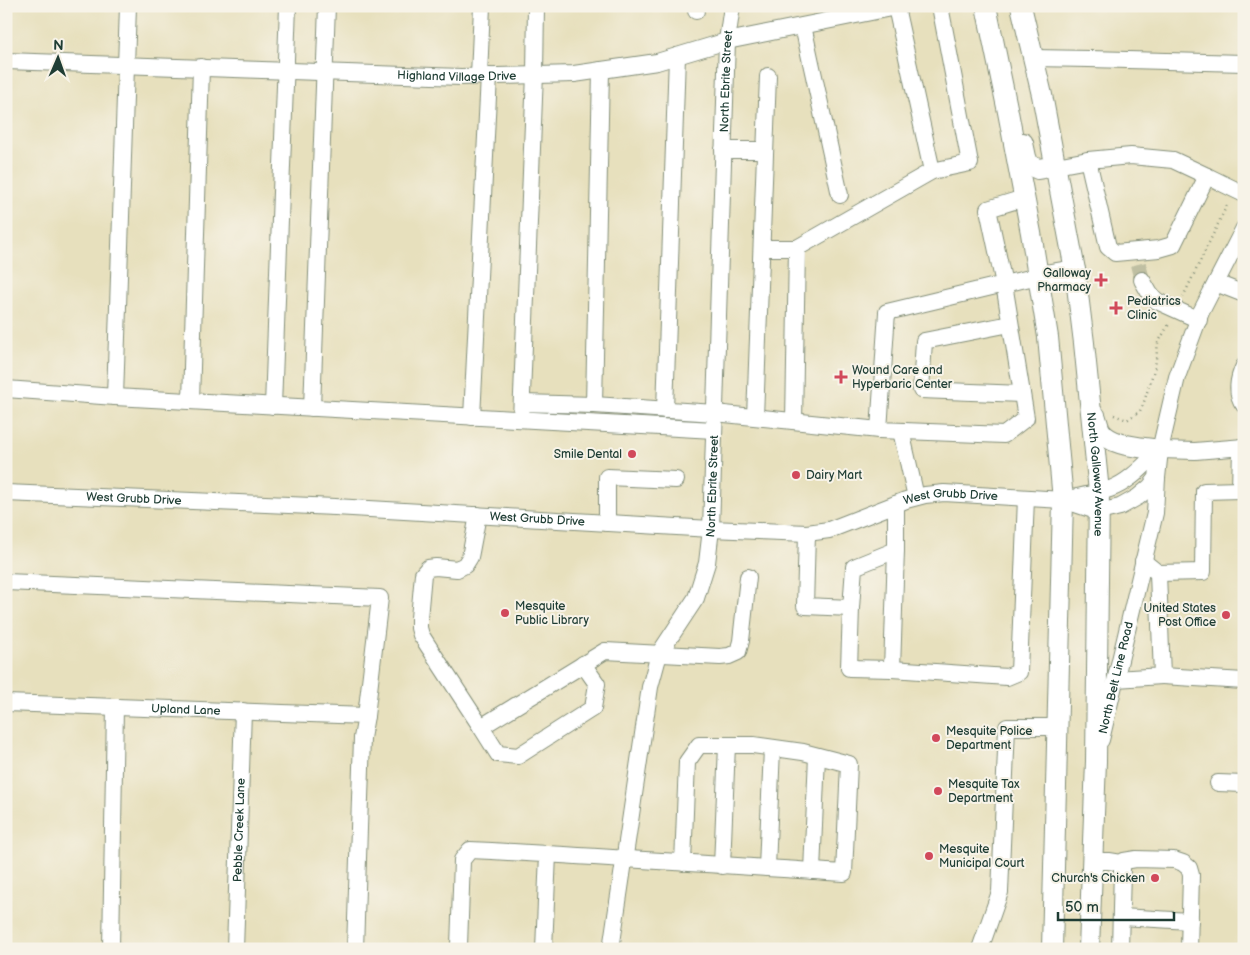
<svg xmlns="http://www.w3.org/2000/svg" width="1250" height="955" font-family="'Balsamiq Sans',sans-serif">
	<rect width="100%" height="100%" fill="#f7f3e8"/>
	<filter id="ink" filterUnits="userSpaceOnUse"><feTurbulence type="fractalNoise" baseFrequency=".02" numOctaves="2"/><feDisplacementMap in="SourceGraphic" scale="10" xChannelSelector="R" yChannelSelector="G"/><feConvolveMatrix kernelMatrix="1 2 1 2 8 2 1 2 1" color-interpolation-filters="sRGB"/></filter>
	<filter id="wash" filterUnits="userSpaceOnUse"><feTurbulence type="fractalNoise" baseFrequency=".0096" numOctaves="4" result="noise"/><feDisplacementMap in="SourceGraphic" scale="20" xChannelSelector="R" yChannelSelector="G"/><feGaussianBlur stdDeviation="1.12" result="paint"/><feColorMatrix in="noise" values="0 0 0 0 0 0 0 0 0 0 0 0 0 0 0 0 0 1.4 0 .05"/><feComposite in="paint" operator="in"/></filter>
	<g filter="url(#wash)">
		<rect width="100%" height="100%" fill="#e7e0bd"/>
	</g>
	<g filter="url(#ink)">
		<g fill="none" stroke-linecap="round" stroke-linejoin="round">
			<path stroke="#bfbfa2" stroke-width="16" stroke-dasharray="16 8" stroke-linecap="butt" d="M1138 264 1142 280"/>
			<defs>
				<g id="minor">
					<path d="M896 7 932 171"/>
					<path d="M696 11V6"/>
					<path d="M803 26 840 195"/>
					<path d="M1033 58 1089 59 1244 63"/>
					<path id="s1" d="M6 61 461 77 574 74 657 62 727 41 901 6"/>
					<path d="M479 76 482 6"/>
					<path d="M723 150H765"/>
					<path d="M1088 160 1131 156 1173 160 1207 176"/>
					<path d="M1056 166 1088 160 1108 247 1115 253 1159 249 1173 245 1207 176 1244 194"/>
					<path d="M1024 198 988 209 1004 284 1026 418 1004 435 879 430 887 312 1038 276"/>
					<path d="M762 248H797L932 171 970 163 940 6"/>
					<path d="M1142 280 1150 294 1157 301 1199 320"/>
					<path d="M1216 283 1244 294"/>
					<path d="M1010 324 924 341 921 390 1022 394"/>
					<path d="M1244 366C1238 378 1235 394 1244 405"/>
					<path d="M6 389 115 397 714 430"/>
					<path d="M115 397 128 6"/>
					<path d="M191 401 201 67"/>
					<path d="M522 403 594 405 601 70"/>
					<path d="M594 405 715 413 879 430"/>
					<path d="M273 406 288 6"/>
					<path d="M312 408 327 6"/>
					<path d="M665 410 677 56"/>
					<path d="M472 417 489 76"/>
					<path d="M755 417 768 76"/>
					<path d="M521 419 535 74 536 6"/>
					<path d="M794 421 797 248"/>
					<path d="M901 431 916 497"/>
					<path d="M1241 447 1240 490 1244 494"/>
					<path d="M1160 450 1195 451 1244 447"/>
					<path id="s2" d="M6 493 335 507 711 529 807 533 829 530 906 500 925 495 944 493 1063 500 1099 512 1120 507 1138 497 1150 487 1157 478 1160 450 1177 377 1201 312 1244 228"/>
					<path d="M1063 500C1079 496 1095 494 1110 489 1130 482 1145 464 1160 450"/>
					<path d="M478 515 470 557 465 565 457 569 436 567 428 568 423 574 419 618V628L421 635 481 727 605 651 720 657 729 656 738 652 741 641 748 577"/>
					<path d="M607 523V477L676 480"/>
					<path d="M807 533 805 606 851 608 854 567 896 550V504"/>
					<path d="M1158 573 1203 572 1204 491 1240 490"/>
					<path d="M6 582 380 598 366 716 362 738 355 949"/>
					<path d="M851 608 849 668 892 669 896 550"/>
					<path d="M892 669 1007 677 1019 672 1026 498"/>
					<path d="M1162 676 1244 681"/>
					<path d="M1116 679 1162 676 1158 573 1143 561"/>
					<path id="s3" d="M6 703 366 716"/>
					<path d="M481 727 498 754 518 756 593 708 597 684 583 664"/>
					<path id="s4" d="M1101 740 1155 513 1157 478"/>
					<path d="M1218 783 1244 784"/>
					<path d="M1093 861H1109L1121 863 1124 861 1136 859 1174 860 1183 863 1189 868 1191 875 1189 949"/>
					<path d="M722 866 727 745"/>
					<path d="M767 868 772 748"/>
					<path d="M812 871 817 756"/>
					<path d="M1121 917 1190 921"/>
					<path d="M111 949 115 707"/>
					<path id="s5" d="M235 949 243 711"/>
					<path d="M460 949 459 946 462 860 470 850C594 856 719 865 844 873L849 764 803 752 753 745H699L687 762 683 863"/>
					<path d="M544 949 548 854"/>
					<path id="s6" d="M611 949 650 687 659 654 696 598 707 563 711 529 727 41 732 6"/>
					<path d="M980 949 1000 892 1007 727H1058"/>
					<path d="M1120 949 1122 869 1121 863"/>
				</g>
				<g id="major">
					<path d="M986 6 1008 112 1031 233 1048 337 1063 500 1052 949"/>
					<path id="s7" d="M1021 6 1042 95 1075 270 1084 343 1099 492 1096 761 1089 949"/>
					<path d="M1023 143 1026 157 1029 165 1038 169 1056 166"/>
					<path d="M1038 276 1075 270"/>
					<path d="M1095 415C1097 420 1098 426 1100 430 1110 447 1143 447 1160 450"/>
				</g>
			</defs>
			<use href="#minor" stroke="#838e78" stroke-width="18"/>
			<use href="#major" stroke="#838e78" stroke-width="22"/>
			<g stroke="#838e78" stroke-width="2.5" stroke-dasharray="1 4" stroke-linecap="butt">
				<path d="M1183 297 1228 203"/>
				<path d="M1114 415 1127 420 1140 411 1143 405 1155 367 1158 343 1169 324"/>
			</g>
			<use href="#minor" stroke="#fff" stroke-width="16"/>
			<use href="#major" stroke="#fff" stroke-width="20"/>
		</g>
	</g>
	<g fill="#d1495b" stroke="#f7f3e8" stroke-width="2">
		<path d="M1098.5 272.5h5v5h5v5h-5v5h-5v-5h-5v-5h5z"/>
		<path d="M1113.5 300.5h5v5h5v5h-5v5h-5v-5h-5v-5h5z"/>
		<path d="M838.5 369.5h5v5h5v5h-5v5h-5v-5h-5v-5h5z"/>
		<circle cx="632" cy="454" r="5"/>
		<circle cx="796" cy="475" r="5"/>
		<circle cx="505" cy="613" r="5"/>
		<circle cx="1226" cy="615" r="5"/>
		<circle cx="936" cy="738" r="5"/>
		<circle cx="938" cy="791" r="5"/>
		<circle cx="929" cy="856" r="5"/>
		<circle cx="1155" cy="878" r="5"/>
	</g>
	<g text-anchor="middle" stroke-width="4" stroke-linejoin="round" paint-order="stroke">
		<g font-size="12" fill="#1f3d34" stroke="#f7f3e8">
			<text dy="4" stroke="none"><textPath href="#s1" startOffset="451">Highland Village Drive</textPath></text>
			<text dy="4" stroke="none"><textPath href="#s6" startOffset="885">North Ebrite Street</textPath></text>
			<text dy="4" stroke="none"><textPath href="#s7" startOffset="475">North Galloway Avenue</textPath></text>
			<text dy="4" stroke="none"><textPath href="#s6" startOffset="480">North Ebrite Street</textPath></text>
			<text dy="4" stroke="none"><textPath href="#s2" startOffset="128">West Grubb Drive</textPath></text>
			<text dy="4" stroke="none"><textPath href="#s2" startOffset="952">West Grubb Drive</textPath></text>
			<text dy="4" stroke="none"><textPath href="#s2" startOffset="532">West Grubb Drive</textPath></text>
			<text dy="4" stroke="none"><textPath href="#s4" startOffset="64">North Belt Line Road</textPath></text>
			<text dy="4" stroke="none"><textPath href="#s3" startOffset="180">Upland Lane</textPath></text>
			<text dy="4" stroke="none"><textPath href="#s5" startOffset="119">Pebble Creek Lane</textPath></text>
		</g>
		<g font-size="12" fill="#1f3d34" stroke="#f7f3e8" text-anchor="start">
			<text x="1091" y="277" text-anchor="end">Galloway<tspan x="1091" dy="14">Pharmacy</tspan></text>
			<text x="1127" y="305">Pediatrics<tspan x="1127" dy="14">Clinic</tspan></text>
			<text x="852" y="374">Wound Care and<tspan x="852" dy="14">Hyperbaric Center</tspan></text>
			<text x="622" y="458" text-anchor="end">Smile Dental</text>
			<text x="806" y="479">Dairy Mart</text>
			<text x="515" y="610">Mesquite<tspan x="515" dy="14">Public Library</tspan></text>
			<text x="1216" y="612" text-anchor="end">United States<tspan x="1216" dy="14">Post Office</tspan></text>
			<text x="946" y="735">Mesquite Police<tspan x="946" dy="14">Department</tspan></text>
			<text x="948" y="788">Mesquite Tax<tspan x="948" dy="14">Department</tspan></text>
			<text x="939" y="853">Mesquite<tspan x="939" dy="14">Municipal Court</tspan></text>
			<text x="1145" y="882" text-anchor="end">Church's Chicken</text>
		</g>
	</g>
	<rect width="1250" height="955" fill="none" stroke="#f7f3e8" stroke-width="25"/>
	<g transform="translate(58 58) rotate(2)" stroke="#f7f3e8" stroke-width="4" paint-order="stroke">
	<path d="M0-4L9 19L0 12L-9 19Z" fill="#1f3d34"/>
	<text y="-8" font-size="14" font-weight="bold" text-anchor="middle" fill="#1f3d34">N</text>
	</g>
	<path d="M1058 912v8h116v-8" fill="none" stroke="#1f3d34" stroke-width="2.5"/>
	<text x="1065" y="912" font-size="15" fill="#1f3d34" stroke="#f7f3e8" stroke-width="4" paint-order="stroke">50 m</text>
</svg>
